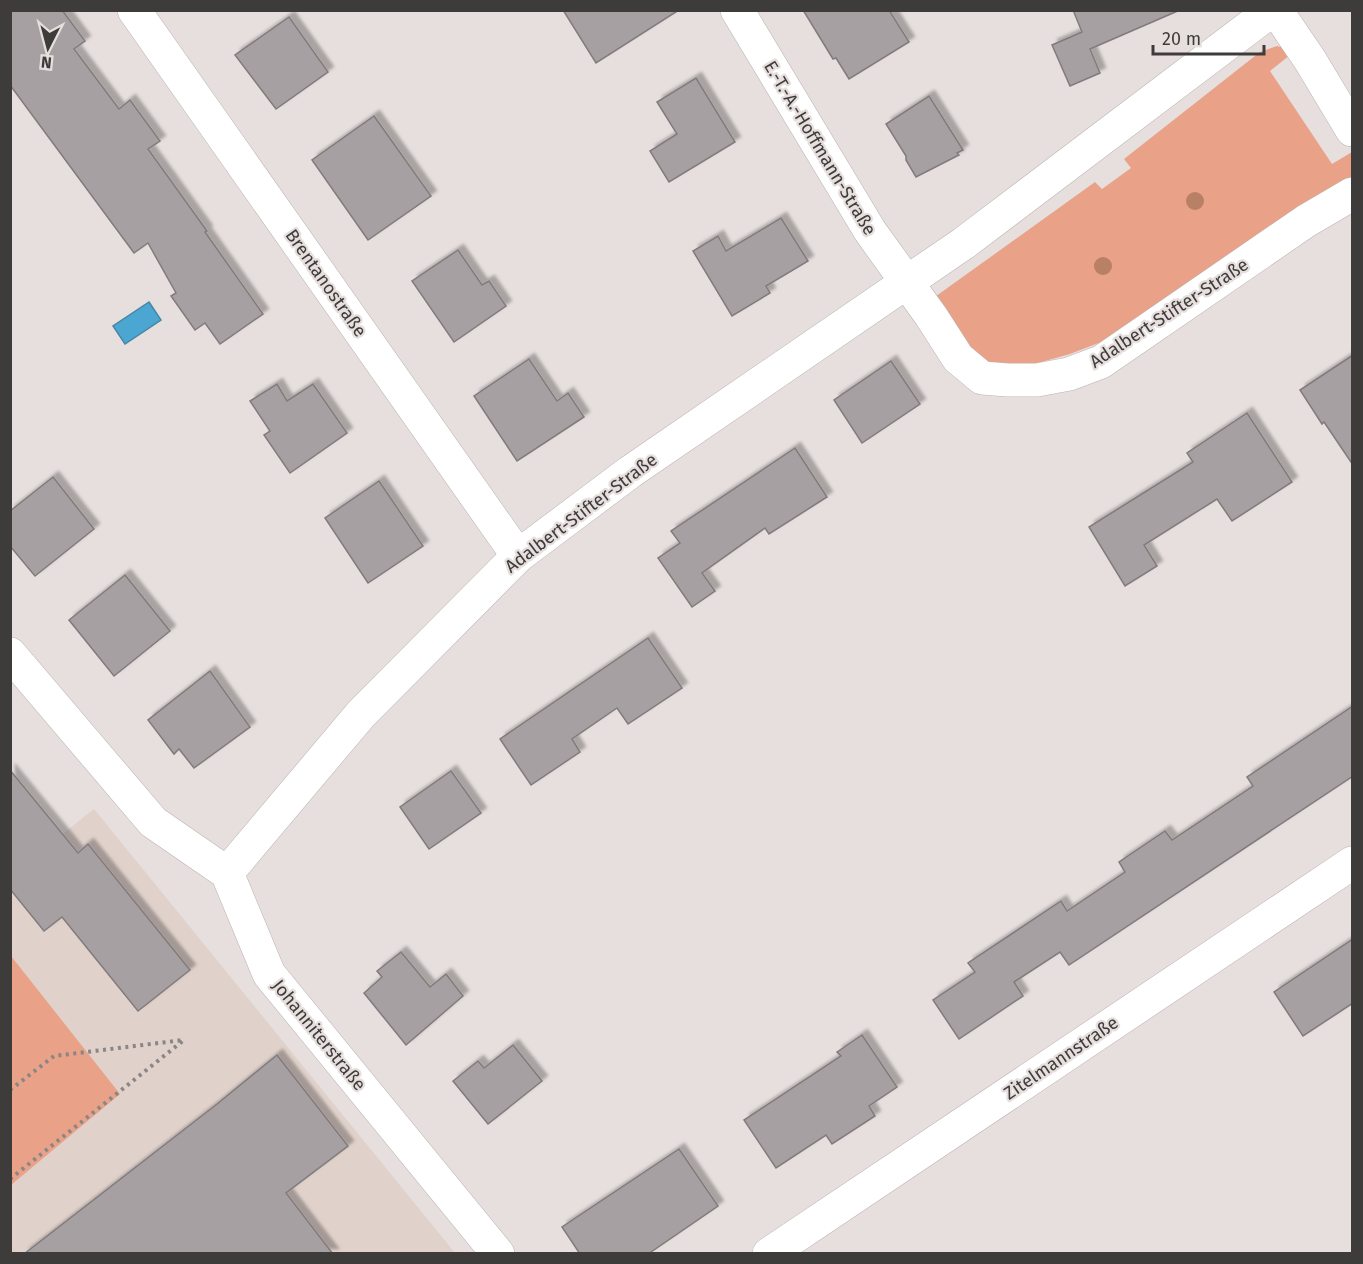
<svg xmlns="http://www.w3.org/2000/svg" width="1363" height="1264" font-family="'Fira Sans',sans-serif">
	<defs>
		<filter id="shadow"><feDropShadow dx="5.5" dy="-5.5" stdDeviation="1.5" flood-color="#0004"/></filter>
	</defs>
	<rect width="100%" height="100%" fill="#e6dfdd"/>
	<path fill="#e0d1cb" d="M94 809 455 1253 11 1254V875Z"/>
	<g fill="#e9a287">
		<path d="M1277 46 1284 48 1290 55 1270 71 1332 164 1352 152V176L1346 183 1114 337 1070 354 1027 366 1005 369 977 360 932 299 1095 182 1102 189 1131 168 1124 159 1260 52Z"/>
		<path d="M11 956 120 1094 11 1185H10Z"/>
	</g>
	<path fill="#4ba6d2" stroke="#4786a5" stroke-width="1.5" d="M149 302 161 320 125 344 113 326Z"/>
	<g fill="#a7a0a3" stroke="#817b7d" stroke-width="1.5" filter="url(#shadow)">
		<path d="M10 10H62L85 41 74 49 119 109 130 100 160 141 148 149 207 231 205 232 263 314 220 344 205 323 195 330 171 296 176 293 148 243 134 253 10 85Z"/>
		<path d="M563 10H679L596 63Z"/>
		<path d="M803 10H889L909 42 849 79 836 58 833 59Z"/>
		<path d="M1073 10H1180L1090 49 1100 73 1070 86 1052 45 1082 32Z"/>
		<path d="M289 17 328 72 276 109 235 55Z"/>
		<path d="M696 78 735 142 669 182 650 151 677 134 657 102Z"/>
		<path d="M929 96 963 150 957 153 959 155 916 177 906 160V156L886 124Z"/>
		<path d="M374 116 431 196 368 240 312 160Z"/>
		<path d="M781 218 808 261 766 286 770 293 732 316 693 251 718 236 726 251Z"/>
		<path d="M458 250 482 285 489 281 506 306 454 342 412 281Z"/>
		<path d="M1353 355V465L1324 422 1322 424 1300 390Z"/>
		<path d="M529 359 557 401 568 393 584 417 517 461 474 396Z"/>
		<path d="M891 361 920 404 862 443 834 400Z"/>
		<path d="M277 384 287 401 313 384 347 433 290 473 264 435 270 431 250 401Z"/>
		<path d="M1247 413 1292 482 1232 521 1217 499 1144 545 1157 566 1125 586 1089 527 1193 462 1187 453Z"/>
		<path d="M795 448 827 497 769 534 765 528 702 573 715 591 692 607 658 558 680 543 671 531Z"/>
		<path d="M53 477 94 529 35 576 10 546V511Z"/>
		<path d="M379 481 423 546 368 583 325 518Z"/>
		<path d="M125 575 170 631 114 676 69 620Z"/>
		<path d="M648 638 682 688 628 724 617 708 572 739 580 752 531 785 500 739Z"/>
		<path d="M210 671 250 727 194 768 179 749 174 754 148 720Z"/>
		<path d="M1353 706V776L1069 965 1060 952 1014 982 1023 996 959 1039 933 1000 975 972 968 963 1061 901 1067 911 1125 872 1119 862 1165 831 1172 840 1253 786 1247 777Z"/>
		<path d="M10 770 78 853 88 844 190 970 138 1011 62 917 44 931 10 889Z"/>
		<path d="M451 771 481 813 429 849 400 807Z"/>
		<path d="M1353 939V1003L1303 1036 1274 992Z"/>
		<path d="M401 952 430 987 446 974 463 996 406 1045 364 993 382 977 377 971Z"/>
		<path d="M862 1035 897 1087 869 1106 875 1116 832 1144 826 1135 776 1168 744 1120 841 1056 837 1052Z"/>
		<path d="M513 1045 542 1081 488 1124 453 1081 478 1061 484 1068Z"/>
		<path d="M277 1055 348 1146 286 1193 333 1254H24L217 1104Z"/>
		<path d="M679 1149 718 1206 648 1254H580L562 1227Z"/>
	</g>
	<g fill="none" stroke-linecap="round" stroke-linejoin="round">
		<defs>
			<g id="minor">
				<path d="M134 10 518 556"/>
				<path d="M737 10 870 231 931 316 958 358 982 378 1008 380H1037L1069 374 1101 362 1306 221 1352 194"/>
				<path d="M1276 10 1310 60 1352 130"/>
				<path d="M10 654 153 822 227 873 269 974 498 1254"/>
				<path d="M227 873 361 714 518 556 630 472 964 243 1272 10"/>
				<path d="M769 1254 1352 863"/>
			</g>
		</defs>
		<use href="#minor" stroke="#bab3b1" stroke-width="34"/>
		<g stroke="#8a8685" stroke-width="4" stroke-dasharray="3 4.5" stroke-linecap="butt">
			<path d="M10 1090 54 1056 183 1040"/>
			<path d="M10 1179 184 1040"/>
		</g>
		<use href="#minor" stroke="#fff" stroke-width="33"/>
	</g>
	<g fill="#b88065">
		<circle cx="1195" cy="201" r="9"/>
		<circle cx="1103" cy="266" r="9"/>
	</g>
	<g text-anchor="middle" stroke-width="4.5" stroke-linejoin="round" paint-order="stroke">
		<g font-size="18" fill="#3e3c3b" stroke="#e6dfdd">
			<text transform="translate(820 148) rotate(59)" y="6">E.-T.-A.-Hoffmann-Straße</text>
			<text transform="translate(326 283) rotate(55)" y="6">Brentanostraße</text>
			<text transform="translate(1169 313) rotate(-33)" y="6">Adalbert-Stifter-Straße</text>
			<text transform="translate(581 513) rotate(-37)" y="6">Adalbert-Stifter-Straße</text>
			<text transform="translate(319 1035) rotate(51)" y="6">Johanniterstraße</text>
			<text transform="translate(1061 1058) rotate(-34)" y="6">Zitelmannstraße</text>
		</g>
	</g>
	<rect width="1363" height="1264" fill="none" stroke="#3e3c3b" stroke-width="24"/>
	<g transform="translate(48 48) rotate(186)" stroke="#e6dfdd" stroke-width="4.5" paint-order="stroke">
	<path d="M0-4.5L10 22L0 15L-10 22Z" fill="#3e3c3b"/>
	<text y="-9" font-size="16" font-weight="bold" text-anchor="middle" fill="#3e3c3b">N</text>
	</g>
	<path d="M1153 45v9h111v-9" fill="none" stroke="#3e3c3b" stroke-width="3"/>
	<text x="1162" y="45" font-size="18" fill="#3e3c3b" stroke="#e6dfdd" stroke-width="4.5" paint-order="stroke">20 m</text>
</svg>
